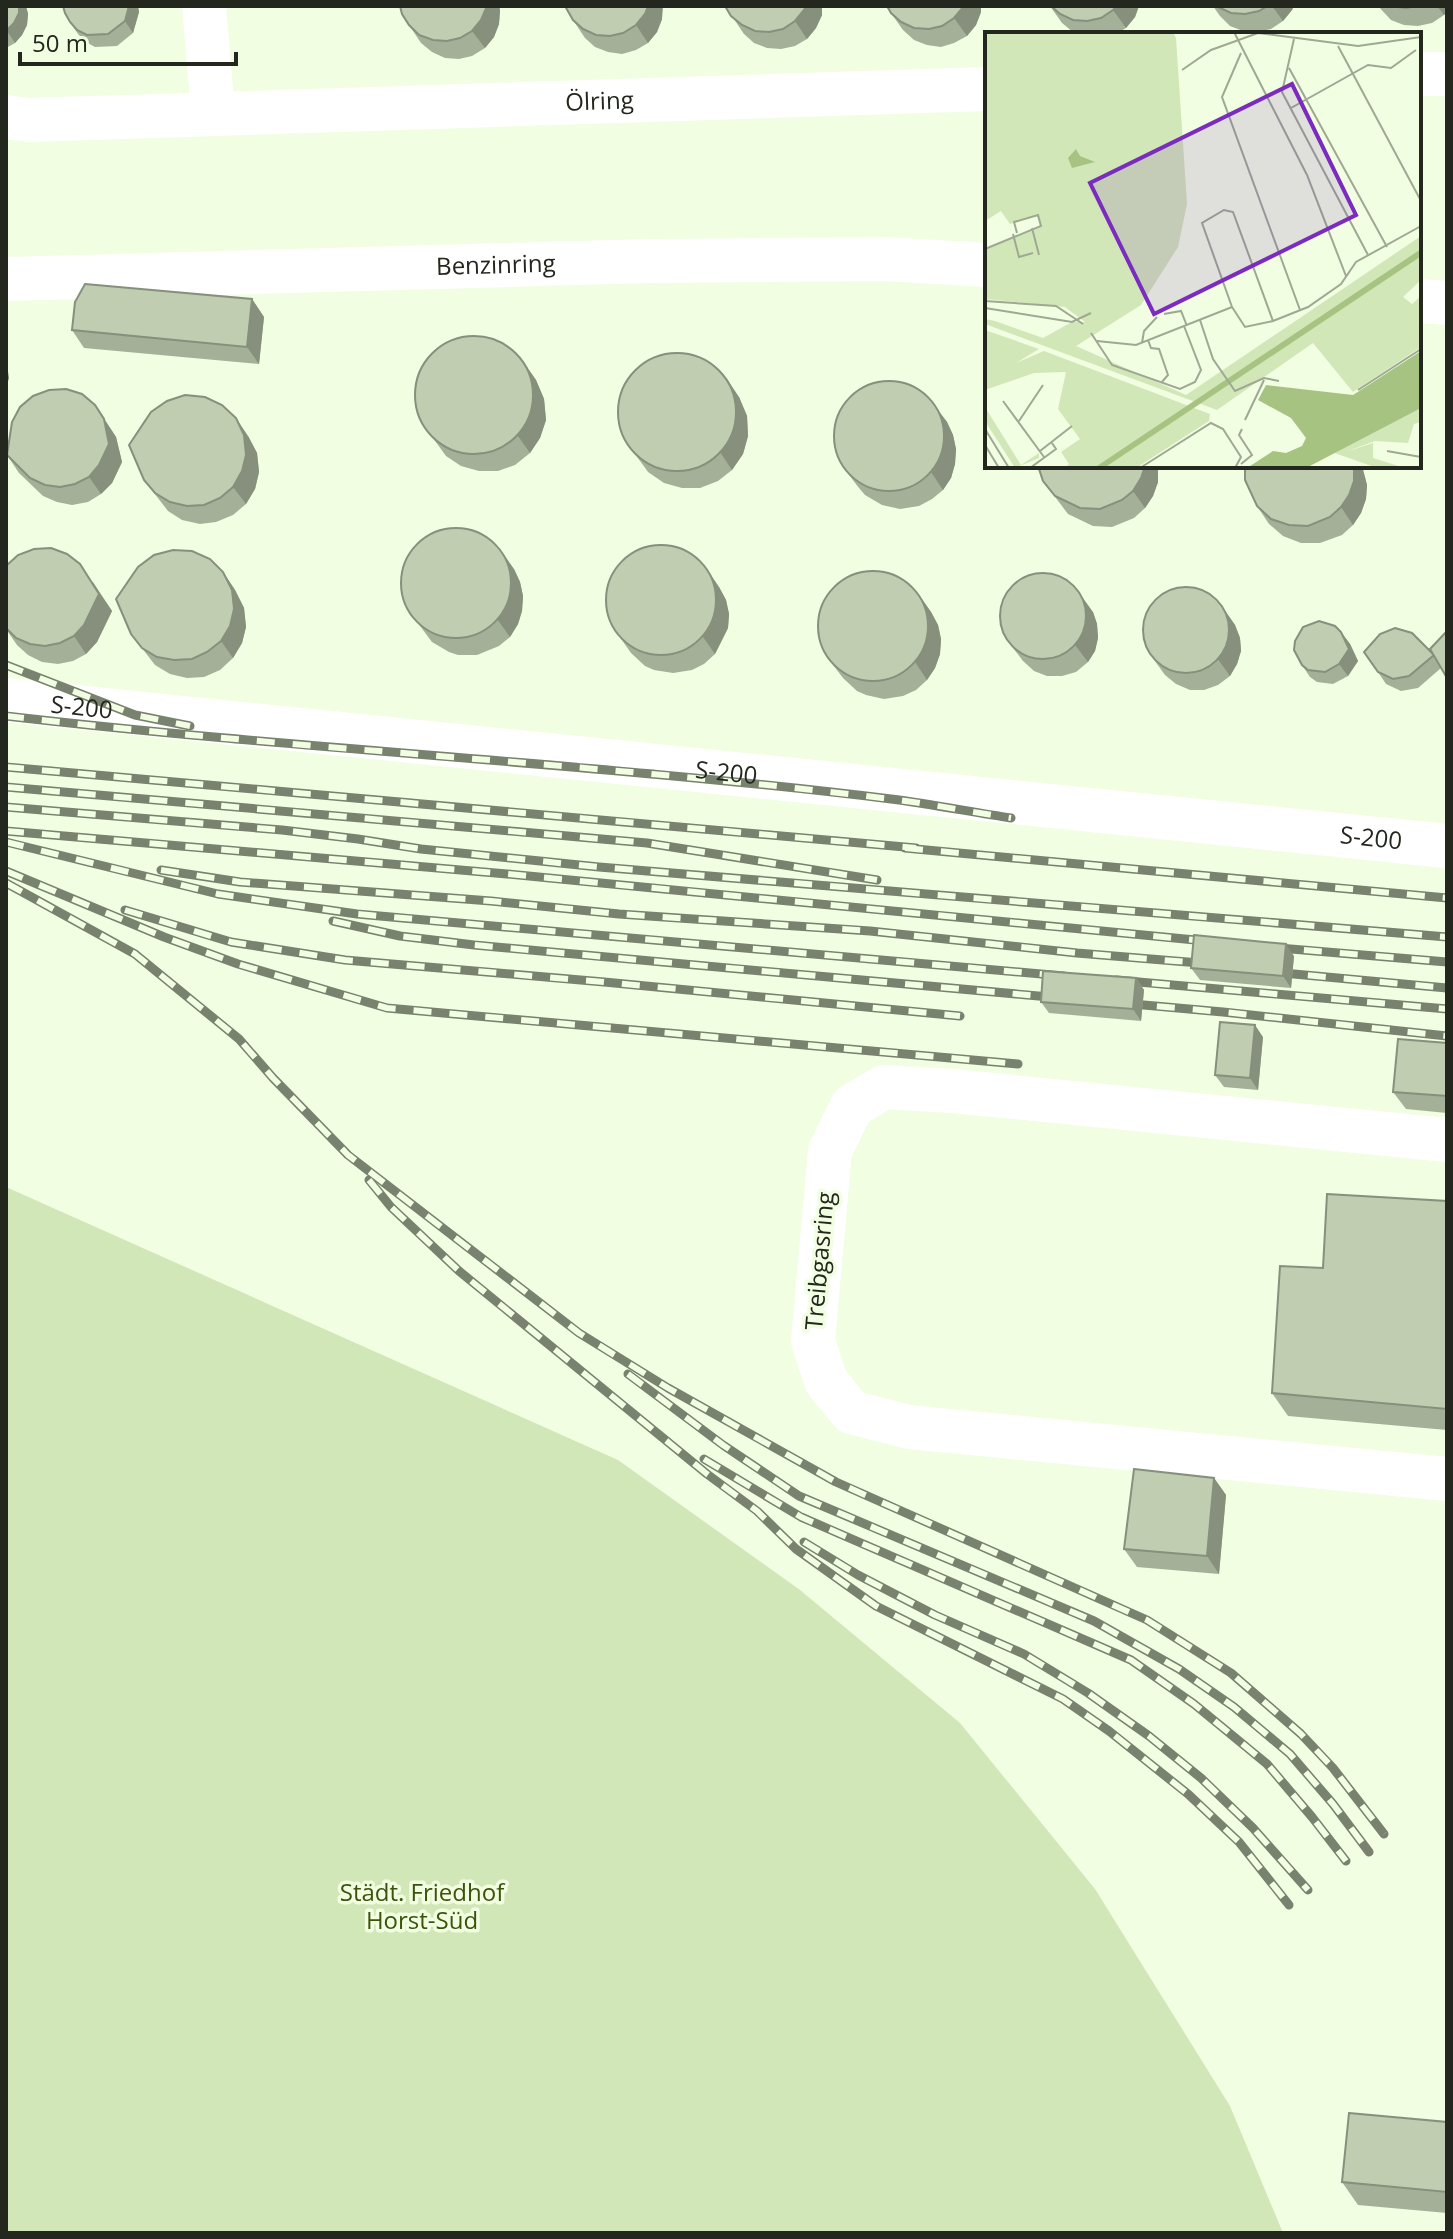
<svg xmlns="http://www.w3.org/2000/svg" width="1453" height="2239" font-family="'Open Sans',sans-serif">
	<rect width="100%" height="100%" fill="#f1fee1"/>
	<path fill="#d2e7b7" d="M6 1187 618 1460 800 1590 960 1723 1095 1889 1230 2106 1283 2233H6Z"/>
	<g fill="none" stroke-linecap="round" stroke-linejoin="round">
		<g stroke="#fff" stroke-width="44">
			<path d="M204 6 213 114"/>
			<path d="M1419 74H1447"/>
			<path id="s1" d="M6 117 29 120 987 89"/>
			<path id="s2" d="M6 279 648 261 885 259 987 265"/>
			<path d="M1419 301 1447 303"/>
			<path id="s3" d="M6 700 1447 846"/>
			<path d="M1447 1140 953 1091 884 1087 852 1106 830 1151 813 1341 826 1381 851 1412 909 1427 1447 1479"/>
		</g>
		<defs>
			<g id="rail">
				<path d="M6 665 135 715 190 726"/>
				<path d="M6 716C301 750 597 763 891 799 931 804 971 812 1011 818"/>
				<path d="M6 767 916 848"/>
				<path d="M6 787 647 843 877 880"/>
				<path d="M6 807 282 830 358 839 421 849 599 867 1447 937"/>
				<path d="M6 831 507 874 1216 942"/>
				<path d="M6 842 218 894 357 914 1064 976"/>
				<path d="M905 848 1447 898"/>
				<path d="M161 870 240 882 491 901 619 914 870 931 1077 953 1212 964"/>
				<path d="M6 871 164 937 238 964 387 1008 1018 1064"/>
				<path d="M6 883 135 954 239 1039 273 1078 348 1155 579 1333 668 1388 836 1482 1147 1620 1231 1673 1301 1734 1333 1768 1384 1834"/>
				<path d="M125 910 231 942 345 960 604 982 960 1016"/>
				<path d="M333 921 400 936 474 945 1061 998"/>
				<path d="M1268 947 1447 962"/>
				<path d="M1272 972 1447 988"/>
				<path d="M1116 980 1447 1009"/>
				<path d="M1121 1003 1223 1012 1447 1036"/>
				<path d="M369 1180 391 1207 459 1271 707 1474 757 1511 796 1549 876 1606 1063 1699 1109 1731 1188 1794 1239 1842 1289 1905"/>
				<path d="M628 1374 723 1445 799 1496 1094 1621 1179 1669 1234 1707 1290 1754 1333 1804 1369 1852"/>
				<path d="M704 1459 801 1517 1131 1660 1194 1704 1267 1764 1312 1817 1346 1861"/>
				<path d="M804 1542 858 1575 935 1615 1024 1654 1088 1693 1149 1736 1201 1778 1253 1828 1308 1890"/>
			</g>
		</defs>
		<use href="#rail" stroke="#79816f" stroke-width="9"/>
		<use href="#rail" stroke="#f1fee1" stroke-width="6" stroke-dasharray="18" stroke-linecap="butt"/>
	</g>
	<g fill="#a5b098">
		<path d="M6 6H26L28 14 27 25 22 35 15 43 6 48Z"/>
		<path d="M63 6H138L139 12 133 33 117 46 95 47 86 42 78 34 70 22Z"/>
		<path d="M400 6H499L500 10 499 24 494 37 485 48 472 56 459 59 445 58 432 52 421 43 409 25Z"/>
		<path d="M725 6H822V15L816 28 807 39 795 46 781 49 767 48 754 43 744 34Z"/>
		<path d="M1050 6H1139L1135 17 1126 28 1116 34H1077L1073 32 1062 23Z"/>
		<path d="M1213 6H1294L1292 10 1283 21 1271 29 1257 32 1243 31 1230 26 1220 16Z"/>
		<path d="M1378 6H1447V12L1444 15 1432 23 1418 26 1404 25 1391 20Z"/>
		<path d="M981 12 976 25 967 36 954 43 941 47 927 45 914 40 903 30 891 13Z"/>
		<path d="M662 19 657 32 648 43 636 50 622 54 608 52 595 47 585 38 573 20Z"/>
		<path d="M252 299 264 317 259 364 84 348 72 330Z"/>
		<path d="M524 363 536 380 544 399 546 420 540 438 530 453 515 465 498 471H479L461 466 446 456 422 423Z"/>
		<path d="M739 397 747 416 748 436 743 454 732 470 718 481 700 488H682L664 483 648 472 625 440Z"/>
		<path d="M95 405 116 437 122 462 112 483 101 494 88 502 72 505 57 502 43 496 19 473 7 455Z"/>
		<path d="M934 405 947 422 953 435 956 449 955 464 951 478 943 490 932 499 919 506 900 509 882 505 865 495 859 488 846 471Z"/>
		<path d="M248 436 257 453 259 472 255 489 246 504 233 515 216 522 200 524 182 520 168 511 144 480Z"/>
		<path d="M1038 466H1158V482L1153 496 1145 508 1134 518 1112 527 1093 526 1068 514 1043 481Z"/>
		<path d="M1245 466H1362L1367 485 1366 499 1361 513 1353 525 1342 535 1320 543H1301L1283 536 1269 524 1257 506Z"/>
		<path d="M514 569 520 582 523 596 522 611 518 624 510 637 499 646 477 655H458L449 652 432 642 408 610Z"/>
		<path d="M223 572 235 590 244 608 246 627 242 643 233 658 220 670 204 677 187 678 170 674 155 665 131 634Z"/>
		<path d="M93 582 112 611 97 642 86 654 73 661 58 664 42 662 28 655 17 645 6 629Z"/>
		<path d="M719 587 726 600 729 614 728 628 715 654 704 664 692 670 673 673 654 670 645 666 631 653 619 636Z"/>
		<path d="M919 595 931 612 938 625 941 639 940 654 935 668 927 680 916 690 903 696 884 699 866 695 857 691 843 678 830 661Z"/>
		<path d="M1223 608 1235 625 1240 638 1241 651 1237 664 1230 676 1218 685 1204 690H1190L1176 684 1165 675 1152 657Z"/>
		<path d="M1093 612 1097 624 1098 638 1095 651 1088 662 1076 672 1062 676H1047L1034 671 1023 661 1010 644Z"/>
		<path d="M1447 631V679L1441 668 1418 688 1401 691 1386 684 1378 672 1432 654Z"/>
		<path d="M1341 632 1350 644 1358 661 1348 676 1333 684 1317 682 1310 677 1302 665Z"/>
		<path d="M1294 956 1291 988 1200 980 1191 968Z"/>
		<path d="M1136 978 1144 990 1141 1021 1049 1013 1041 1002Z"/>
		<path d="M1263 1037 1258 1090 1224 1087 1215 1075Z"/>
		<path d="M1447 1043V1113L1406 1109 1393 1092Z"/>
		<path d="M1447 1201V1430L1288 1416 1272 1393 1323 1268Z"/>
		<path d="M1214 1478 1226 1495 1219 1574 1137 1567 1124 1549Z"/>
		<path d="M1447 2122V2213L1358 2205 1342 2182Z"/>
	</g>
	<g fill="#86907c">
		<path d="M19 6H26L28 14 27 25 22 35 15 43 7 31Z"/>
		<path d="M129 6H138L139 12 133 33 125 21Z"/>
		<path d="M487 6H499L500 10 499 24 494 37 485 48 472 31Z"/>
		<path d="M648 6H663L662 19 657 32 648 43 636 25Z"/>
		<path d="M806 6H822V15L816 28 807 39 795 21Z"/>
		<path d="M964 6H981V12L976 25 967 36 954 18Z"/>
		<path d="M1117 6H1139L1135 17 1126 28 1113 10Z"/>
		<path d="M1272 6H1294L1292 10 1283 21Z"/>
		<path d="M1437 6H1447V12L1444 15Z"/>
		<path d="M252 299 264 317 259 364 247 347Z"/>
		<path d="M6 358 9 378 6 389Z"/>
		<path d="M524 363 536 380 544 399 546 420 540 438 530 453 518 436Z"/>
		<path d="M727 379 739 397 747 416 748 436 743 454 732 470 720 452Z"/>
		<path d="M95 405 116 437 122 462 112 483 101 494 89 477Z"/>
		<path d="M934 405 947 422 953 435 956 449 955 464 951 478 943 490 931 472Z"/>
		<path d="M236 418 248 436 257 453 259 472 255 489 246 504 233 487Z"/>
		<path d="M1145 466H1158V482L1153 496 1145 508 1133 491Z"/>
		<path d="M1354 466H1362L1367 485 1366 499 1361 513 1353 525 1341 507Z"/>
		<path d="M502 552 514 569 520 582 523 596 522 611 518 624 510 637 497 619Z"/>
		<path d="M80 564 112 611 97 642 86 654 74 636Z"/>
		<path d="M707 569 719 587 726 600 729 614 728 628 715 654 703 637Z"/>
		<path d="M223 572 235 590 244 608 246 627 242 643 233 658 221 641Z"/>
		<path d="M1080 594 1093 612 1097 624 1098 638 1095 651 1088 662 1075 645Z"/>
		<path d="M919 595 931 612 938 625 941 639 940 654 935 668 927 680 915 662Z"/>
		<path d="M1223 608 1235 625 1240 638 1241 651 1237 664 1230 676 1217 658Z"/>
		<path d="M1341 632 1350 644 1358 661 1348 676 1339 664Z"/>
		<path d="M1286 944 1294 956 1291 988 1283 976Z"/>
		<path d="M1136 978 1144 990 1141 1021 1133 1009Z"/>
		<path d="M1255 1025 1263 1037 1258 1090 1250 1078Z"/>
		<path d="M1214 1478 1226 1495 1219 1574 1207 1556Z"/>
	</g>
	<g fill="#c0cdb1" stroke="#86907c" stroke-width="2">
		<path d="M6 6H19V13L14 23 6 31Z"/>
		<path d="M63 6H129L125 21 108 34 87 35 77 30 70 22 65 13Z"/>
		<path d="M400 6H487L481 20 472 31 460 38 447 41 433 40 419 35 409 25 402 14Z"/>
		<path d="M565 6H648L645 14 636 25 623 33 610 36 596 35 583 29 573 20Z"/>
		<path d="M725 6H806L804 10 795 21 783 29 769 32 755 31 742 25 731 16Z"/>
		<path d="M887 6H964L954 18 942 26 929 29 914 28 901 22 891 13Z"/>
		<path d="M1051 6H1117L1113 10 1101 18 1087 21 1073 20 1060 14Z"/>
		<path d="M1216 6H1267L1259 11 1245 14 1231 13Z"/>
		<path d="M1389 6H1417L1406 8Z"/>
		<path d="M85 284 252 299 247 347 72 330 75 302Z"/>
		<circle cx="474" cy="395" r="59"/>
		<circle cx="677" cy="412" r="59"/>
		<circle cx="889" cy="436" r="55"/>
		<path d="M66 389 82 394 95 405 104 419 109 444 99 465 89 477 75 484 60 487 45 485 30 478 7 455 12 422 20 407 33 396 49 390Z"/>
		<path d="M185 395 205 397 222 405 236 418 244 435 246 455 242 471 233 487 220 498 204 505 187 506 170 502 155 493 144 480 129 445 151 412 167 401Z"/>
		<path d="M1038 466H1145L1141 478 1133 491 1122 500 1100 509 1080 508 1055 496 1043 481Z"/>
		<path d="M1245 466H1354V481L1349 495 1341 507 1330 517 1308 526 1289 525 1271 519 1257 506 1245 480Z"/>
		<circle cx="456" cy="583" r="55"/>
		<circle cx="661" cy="600" r="55"/>
		<path d="M51 548 67 554 80 564 99 594 84 625 74 636 60 643 45 646 30 644 16 638 6 628V566L18 555 34 549Z"/>
		<path d="M173 550 192 551 210 559 223 572 232 590 234 609 230 626 221 641 207 652 192 659 174 660 157 657 142 648 131 634 116 599 138 567 154 555Z"/>
		<circle cx="873" cy="626" r="55"/>
		<circle cx="1043" cy="616" r="43"/>
		<circle cx="1186" cy="630" r="43"/>
		<path d="M1319 621 1335 626 1341 632 1349 649 1339 664 1325 672 1308 670 1302 665 1294 650 1295 641 1303 627Z"/>
		<path d="M1395 628 1412 633 1434 655 1409 676 1393 679 1378 672 1364 652 1380 634Z"/>
		<path d="M1447 631V678L1430 649Z"/>
		<path d="M1194 935 1286 944 1283 976 1191 968Z"/>
		<path d="M1043 971 1136 978 1133 1009 1041 1002Z"/>
		<path d="M1220 1022 1255 1025 1250 1078 1215 1075Z"/>
		<path d="M1398 1039 1447 1043V1096L1393 1092Z"/>
		<path d="M1327 1194 1447 1201V1409L1272 1393 1280 1266 1323 1268Z"/>
		<path d="M1134 1469 1214 1478 1207 1556 1124 1549Z"/>
		<path d="M1349 2113 1447 2122V2192L1342 2182Z"/>
	</g>
	<g text-anchor="middle" stroke-width="7" stroke-linejoin="round" paint-order="stroke">
		<g font-size="24" fill="#23271d" stroke="#f1fee1">
			<text dy="8" stroke="none"><textPath href="#s1" startOffset="594">Ölring</textPath></text>
			<text dy="8" stroke="none"><textPath href="#s2" startOffset="490">Benzinring</textPath></text>
			<text dy="8" stroke="none"><textPath href="#s3" startOffset="76">S-200</textPath></text>
			<text dy="8" stroke="none"><textPath href="#s3" startOffset="724">S-200</textPath></text>
			<text dy="8" stroke="none"><textPath href="#s3" startOffset="1372">S-200</textPath></text>
			<text transform="translate(820 1261) rotate(-85)" y="8">Treibgasring</text>
		</g>
		<g font-size="24" fill="#3b530a" stroke="#f1fee1">
			<text x="422" y="1901">Städt. Friedhof<tspan x="422" dy="28">Horst-Süd</tspan></text>
		</g>
	</g>
	<g transform="translate(985 32)">
		<rect width="436" height="436" fill="#f1fee1"/>
		<path d="M0 0H188L191 6 202 172 193 215 156 273 91 314 201 363 436 204V248L418 265 427 272 436 264V315L368 360 328 311 232 378 0 292V287L10 289 58 306 87 290H100L80 275 0 267V218L55 194 52 184 25 192 16 179 0 189ZM0 298 54 317 31 331 59 319 225 382 224 389 151 436H80L84 432 76 420 95 407 73 377 81 340 49 341 0 358ZM0 375 36 433 54 421V426L30 436 0 389ZM436 376V390L429 392 423 411 390 409 360 420 388 411V426L420 436H392L344 419Z" fill="#d2e7b7"/>
		<path d="M91 117 95 124 110 130 87 136 83 126ZM436 217 435 225 119 436H109ZM436 319V376L321 436H262L288 419 301 421 317 414 321 406 306 386 273 368 281 353 368 363Z" fill="#a7c381"/>
		<path fill="none" stroke="#9fa893" stroke-width="2" d="M249 0 322 143 361 244M309 7 297 60 383 223M353 14 436 169M256 21 237 65 315 278M304 36 402 215M197 38 226 18 273 1 373 14 436 5M306 76 383 33 406 36 431 18M47 196 54 223M28 202 34 225 48 221M0 217 56 194 53 183 29 190 32 201M0 269 71 274 98 292M247 275 217 191 239 178 248 180 288 289M0 276 87 290 106 281M179 282 196 279 202 294M215 288 228 327 250 359 279 346 294 349M106 301 127 333 195 357 210 350 216 338 199 294M163 308 166 316 174 317 183 343 176 351M112 309 151 313 247 275 260 295 288 289 323 275 356 252 371 230 436 194M157 311 159 299 172 285M373 358 436 317M18 369 59 425M260 388 279 348M34 389 58 353M0 397 24 436M0 413 14 436M55 419 87 394M402 419 436 425M256 432 267 423 254 403 257 397M45 436 71 417 67 411M155 436 226 391 238 397 256 425 250 436"/>
		<path fill="#7b2cbf" fill-opacity="0.15" stroke="#7b2cbf" stroke-width="4" d="M307 52 371 183 169 282 105 151Z"/>
		<rect width="436" height="436" fill="none" stroke="#23271d" stroke-width="4"/>
	</g>
	<rect width="1453" height="2239" fill="none" stroke="#23271d" stroke-width="16"/>
	<path d="M20 52v12h216v-12" fill="none" stroke="#23271d" stroke-width="4"/>
	<text x="32" y="52" font-size="24" fill="#23271d" stroke="#f1fee1" stroke-width="6" paint-order="stroke">50 m</text>
</svg>
